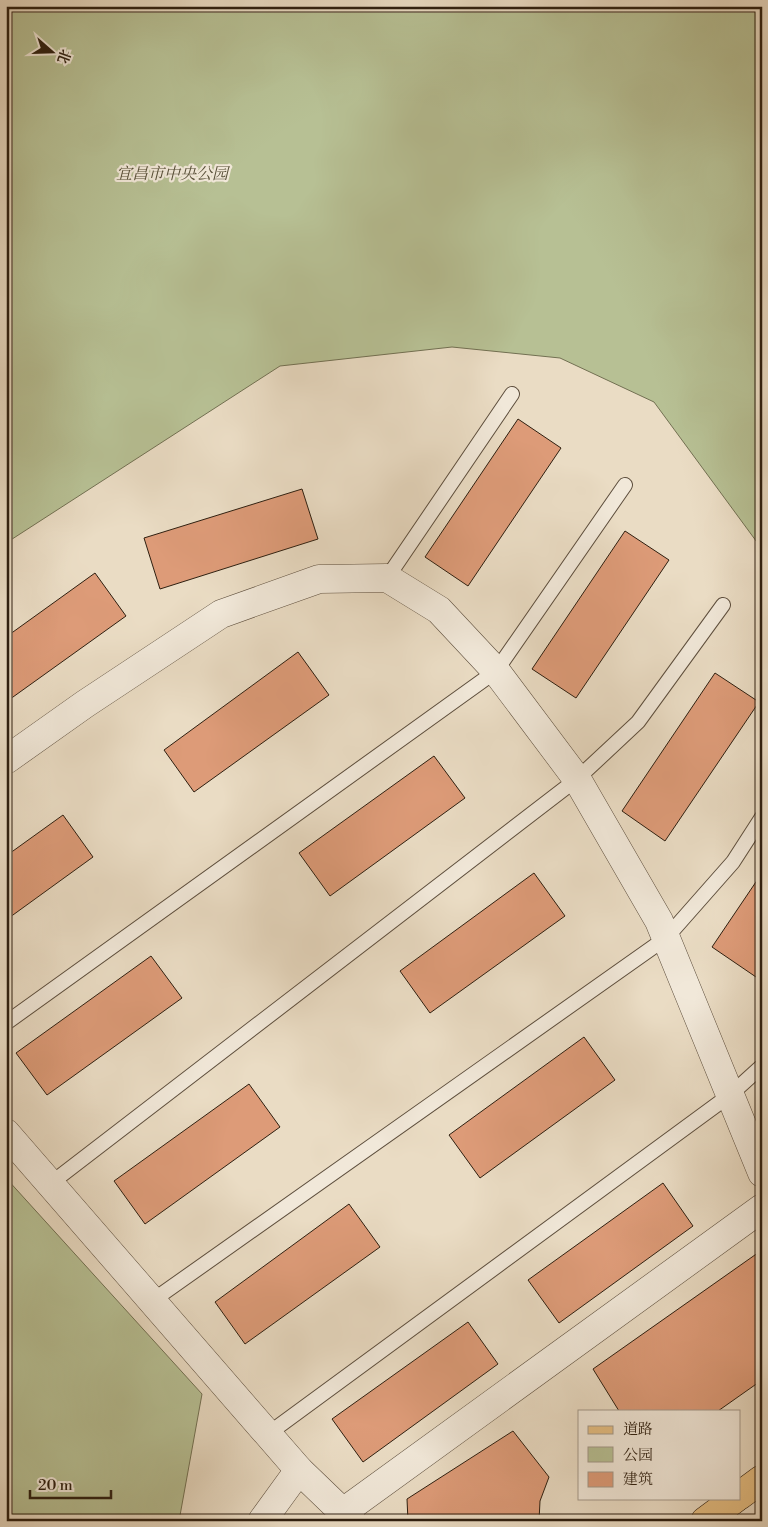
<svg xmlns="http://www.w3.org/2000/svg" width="768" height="1527" font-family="'Libre Bodoni','Noto Serif SC',serif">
	<rect width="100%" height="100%" fill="#eadcc4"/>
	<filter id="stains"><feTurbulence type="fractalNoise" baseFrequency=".004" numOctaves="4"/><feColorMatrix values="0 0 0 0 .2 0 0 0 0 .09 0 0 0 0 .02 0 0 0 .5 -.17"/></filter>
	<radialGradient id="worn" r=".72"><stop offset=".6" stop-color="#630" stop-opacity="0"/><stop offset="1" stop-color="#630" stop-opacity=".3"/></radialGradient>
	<g fill="#b7c094" stroke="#727052">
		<path d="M6 6H762V549L654 402 560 358 452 347 280 366 6 543Z"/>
		<path d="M6 1178 202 1394 179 1521H6Z"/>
	</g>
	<g fill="#dd9b78" stroke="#2e1f10">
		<path d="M518 419 561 448 468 586 425 557Z"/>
		<path d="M302 489 318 539 160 589 144 538Z"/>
		<path d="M625 531 669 560 576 698 532 669Z"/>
		<path d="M95 573 126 616 6 702V637Z"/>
		<path d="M298 652 329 695 194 792 164 750Z"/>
		<path d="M715 673 759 702 665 841 622 811Z"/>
		<path d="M434 756 465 798 330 896 299 853Z"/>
		<path d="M63 815 93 857 6 920V856Z"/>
		<path d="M534 873 565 916 430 1013 400 971Z"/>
		<path d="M762 873V967L756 977 712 947Z"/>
		<path d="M151 956 182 998 47 1095 16 1053Z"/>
		<path d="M584 1037 615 1080 480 1178 449 1135Z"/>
		<path d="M249 1084 280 1127 145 1224 114 1181Z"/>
		<path d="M663 1183 693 1226 559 1323 528 1280Z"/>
		<path d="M349 1204 380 1247 245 1344 215 1302Z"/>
		<path d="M762 1250V1380L718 1411H619L593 1369Z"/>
		<path d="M468 1322 498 1364 363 1462 332 1419Z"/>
		<path d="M513 1431 549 1477 540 1501 539 1521H408L407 1499Z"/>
	</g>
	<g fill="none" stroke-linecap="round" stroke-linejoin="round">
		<defs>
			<g id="lane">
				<path d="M387 578 512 394"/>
				<path d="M6 1023 496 671 625 485"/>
				<path d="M50 1184 577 779 638 722 723 605"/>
				<path d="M152 1301 666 938 733 862 762 817"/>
				<path d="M268 1434 730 1095 762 1066"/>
			</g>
			<g id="street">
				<path d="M6 760 85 704 221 614 319 579 387 578 439 610 496 671 577 779 659 921 762 1173"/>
				<path d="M6 1133 299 1470 352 1521"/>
				<path d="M343 1512 762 1208"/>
				<path d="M262 1521 299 1470"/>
			</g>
			<g id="primary">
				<path d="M739 1496 762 1479"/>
				<path d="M705 1521 736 1498"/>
			</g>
		</defs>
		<use href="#lane" stroke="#5d4e3d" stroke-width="16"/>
		<use href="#street" stroke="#5d4e3d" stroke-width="29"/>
		<use href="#primary" stroke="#2e1f10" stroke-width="29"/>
		<use href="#lane" stroke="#f1e8d9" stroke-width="14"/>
		<use href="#street" stroke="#f1e8d9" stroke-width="28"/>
		<use href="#primary" stroke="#e5be82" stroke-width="28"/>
	</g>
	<g text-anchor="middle" stroke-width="4.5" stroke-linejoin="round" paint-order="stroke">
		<g font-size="16" font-style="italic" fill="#574f38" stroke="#f1e8d9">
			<text x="172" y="179">宜昌市中央公园</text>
		</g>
	</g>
	<rect width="768" height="1527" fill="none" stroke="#eadcc4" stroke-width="25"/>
	<rect x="8" y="8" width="753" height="1512" fill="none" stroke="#2e1f10" stroke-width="2.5"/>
	<rect x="12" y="12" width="743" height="1502" fill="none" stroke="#2e1f10"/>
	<rect x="578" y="1410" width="162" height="90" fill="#f1e8d9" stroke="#a39889"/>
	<rect x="588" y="1426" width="25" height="8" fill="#e5be82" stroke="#a39889"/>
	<text x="623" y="1434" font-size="15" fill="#2e1f10">道路</text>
	<rect x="588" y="1447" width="25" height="15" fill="#b7c094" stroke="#a39889"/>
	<text x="623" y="1460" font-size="15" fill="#2e1f10">公园</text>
	<rect x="588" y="1472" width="25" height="15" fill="#dd9b78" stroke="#a39889"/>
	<text x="623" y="1484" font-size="15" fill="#2e1f10">建筑</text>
	<g transform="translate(52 52) rotate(110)" stroke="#f1e8d9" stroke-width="4" paint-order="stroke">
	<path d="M0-4L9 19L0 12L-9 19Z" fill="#2e1f10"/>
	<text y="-8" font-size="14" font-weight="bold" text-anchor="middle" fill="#2e1f10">北</text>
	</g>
	<path d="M30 1490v8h81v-8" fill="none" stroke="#2e1f10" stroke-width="2.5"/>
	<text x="38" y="1490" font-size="15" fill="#2e1f10" stroke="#f1e8d9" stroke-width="4" paint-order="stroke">20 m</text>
	<rect width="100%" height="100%" filter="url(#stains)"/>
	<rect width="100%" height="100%" fill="url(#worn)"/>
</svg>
